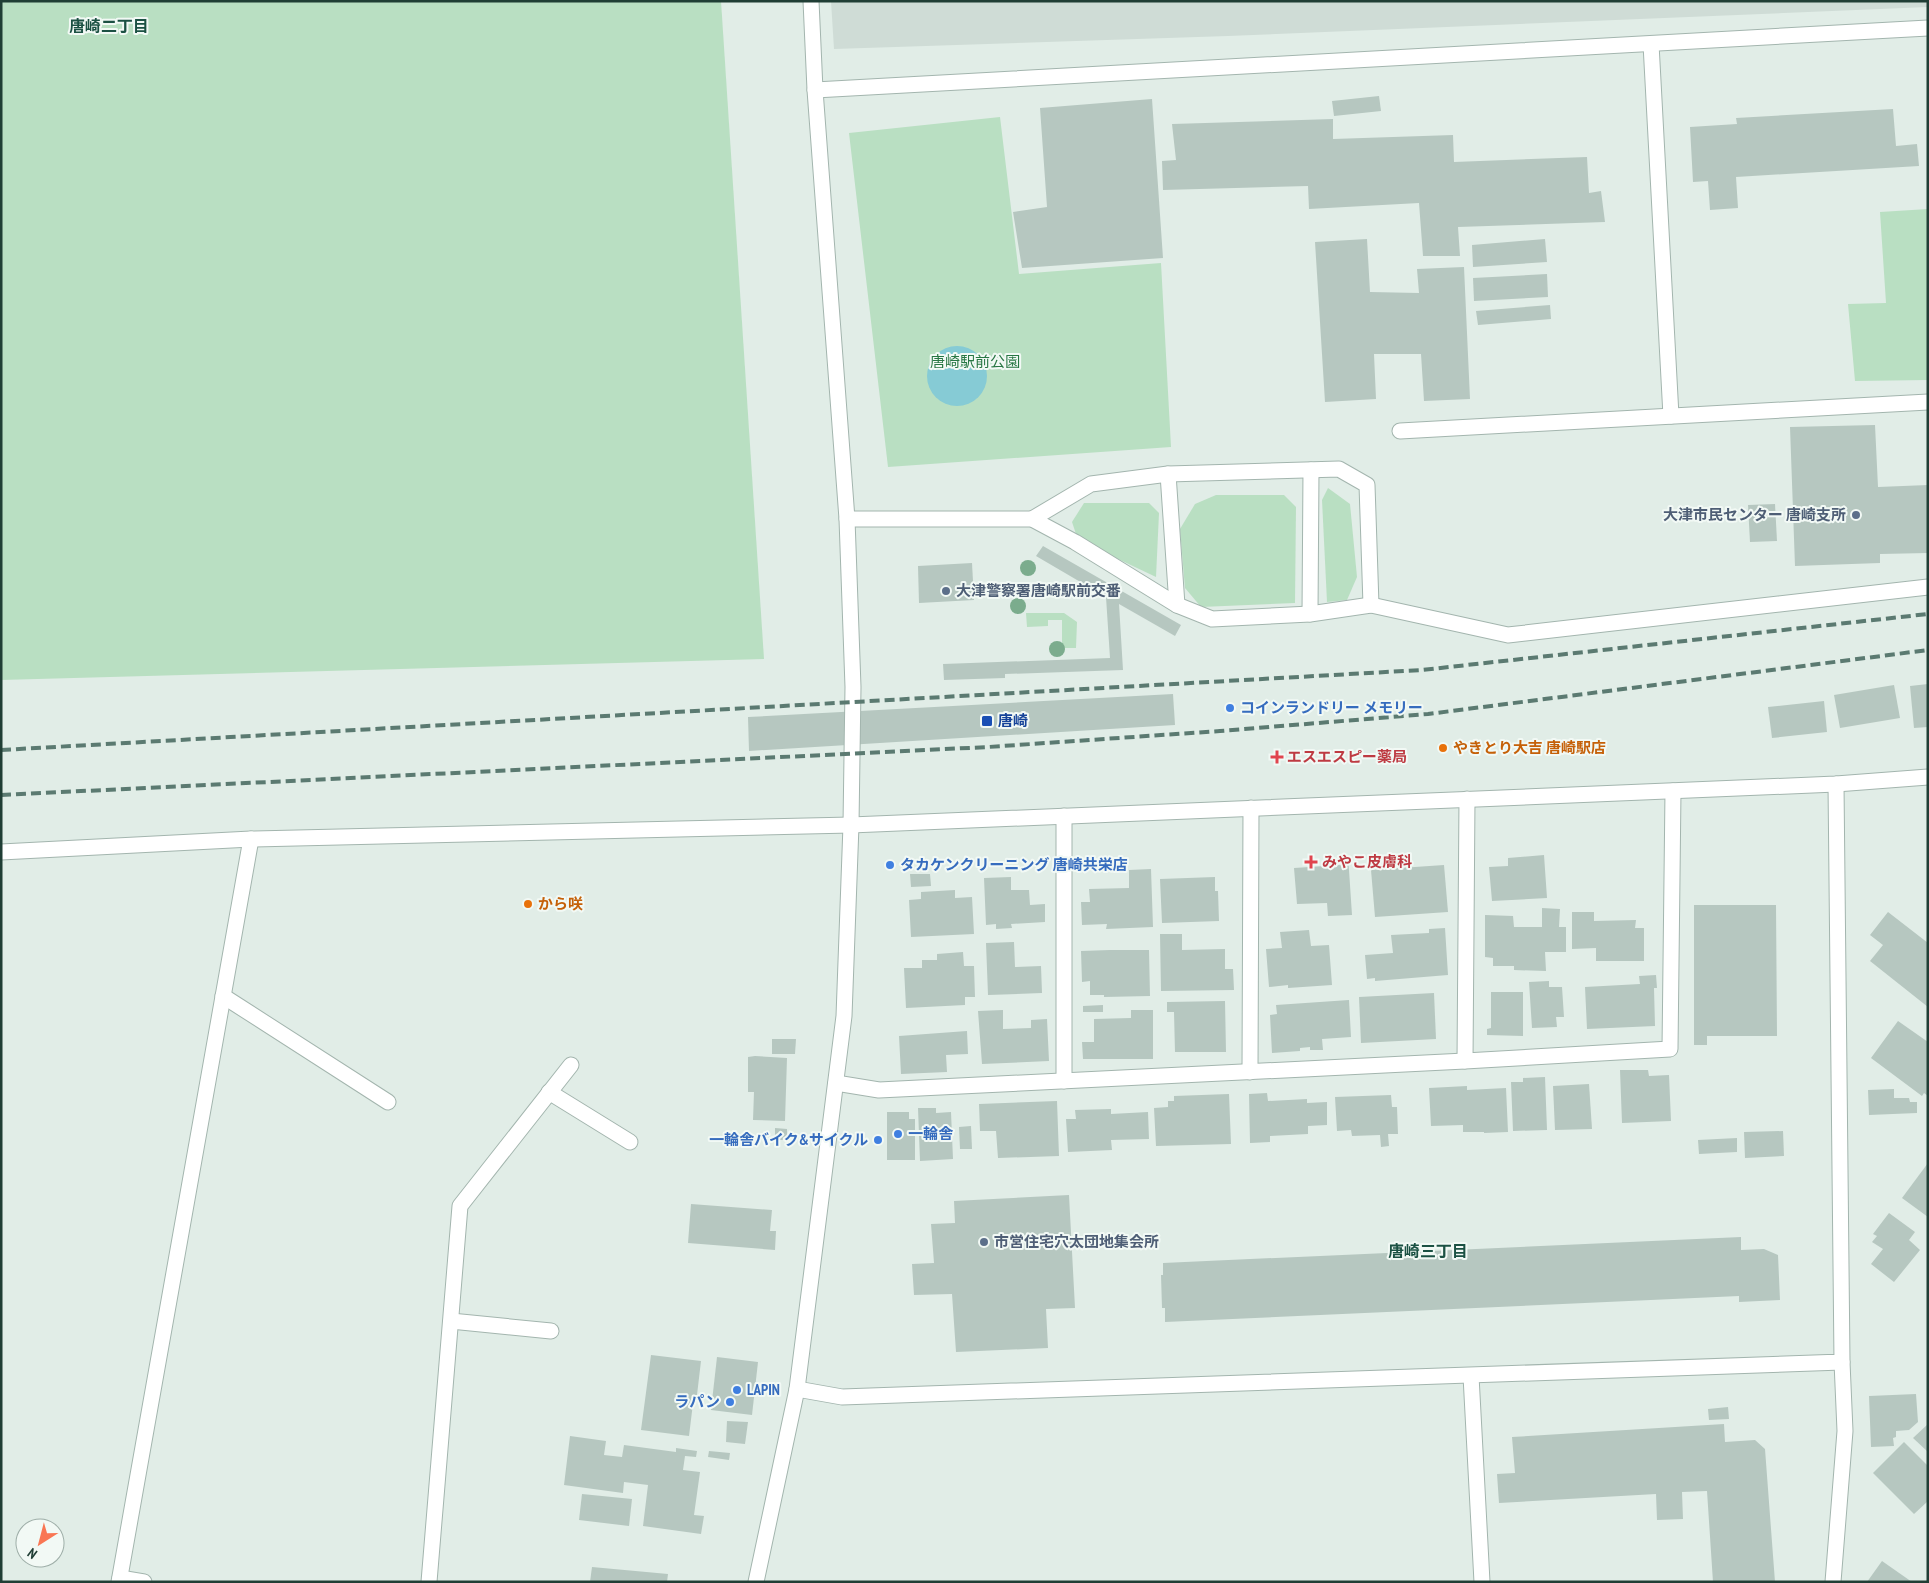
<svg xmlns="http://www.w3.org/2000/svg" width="1929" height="1583" font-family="'PT Sans Narrow','Noto Sans JP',sans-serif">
	<rect width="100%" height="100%" fill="#e1ede7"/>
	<path fill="#cfdcd6" d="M831 1H1928V7L1228 36 834 49Z"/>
	<g fill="#b9dfc2">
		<path d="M1 1H721L764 659 1 680Z"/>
		<path d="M1000 117 1019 274 1161 263 1171 447 888 467 849 133Z"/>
		<path d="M1928 209V380L1855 381 1848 304 1886 303 1880 212Z"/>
		<path d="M1328 488 1350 504 1357 577 1347 600 1327 602 1322 500Z"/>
		<path d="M1216 495H1284L1296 507 1295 603 1201 607 1185 588 1180 529 1195 504Z"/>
		<path d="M1084 503H1149L1159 513 1156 577 1078 540 1072 522Z"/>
		<path d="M1026 613H1064L1077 622 1076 648H1062V620H1048V626L1027 627Z"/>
	</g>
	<circle fill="#86cbd5" cx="957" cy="376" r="30"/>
	<g fill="#b6c7c0">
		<path d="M1379 96 1381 111 1334 116 1332 101Z"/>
		<path d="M1152 99 1163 258 1022 268 1013 212 1047 207 1040 108Z"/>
		<path d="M1893 109 1896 146 1917 144 1919 166 1736 177 1738 208 1710 210 1708 181 1693 182 1690 127 1737 124 1736 118Z"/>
		<path d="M1333 119V139L1453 135 1454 162 1587 157 1589 193 1601 191 1605 222 1458 227 1460 256H1423L1419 203 1309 209 1308 186 1163 190 1162 161 1176 160 1172 124Z"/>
		<path d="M1367 239 1370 292 1419 293 1417 269 1464 267 1470 399 1424 401 1421 354H1374L1376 399 1325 402 1315 242Z"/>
		<path d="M1545 239 1547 262 1473 267 1472 245Z"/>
		<path d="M1547 274 1548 297 1474 301 1473 278Z"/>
		<path d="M1550 305 1551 319 1478 325 1476 311Z"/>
		<path d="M1875 425 1878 487 1928 485V553L1880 554V563L1795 566 1790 427Z"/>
		<path d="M1775 504 1777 541 1750 542 1748 505Z"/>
		<path d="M1043 546 1181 625 1175 636 1119 604 1123 670 1005 674V678L944 680 943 664 1110 658 1106 597 1036 556Z"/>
		<path d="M972 563 974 600 919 603 918 566Z"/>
		<path d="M1928 684V727L1914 728 1910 686Z"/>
		<path d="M1894 685 1900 718 1840 728 1834 695Z"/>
		<path d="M1173 694 1175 725 749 751 748 717Z"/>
		<path d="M1824 701 1827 732 1772 738 1768 707Z"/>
		<path d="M1340 855H1348L1352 915 1328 916 1327 903 1297 904 1294 868 1341 865Z"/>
		<path d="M1544 855 1547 898 1492 901 1489 867 1508 866V858Z"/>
		<path d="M1444 865 1448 912 1375 917 1371 870Z"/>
		<path d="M1151 869 1153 927 1106 929 1107 924 1082 925 1081 902H1090L1089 889 1129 888V870Z"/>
		<path d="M910 874H930L931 886 911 887Z"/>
		<path d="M1011 877V890H1029L1030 905 1045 904V922L1011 924 1012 928 996 929V924L986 925 984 878Z"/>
		<path d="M1215 877V891H1218L1219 921 1162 923 1160 879Z"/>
		<path d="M955 890V898L972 897 974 934 911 937 909 900 921 899V892Z"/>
		<path d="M1694 905H1776L1777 1036H1707V1045H1694Z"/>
		<path d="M1542 908 1560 909 1559 927H1566V952H1545L1546 971 1514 970V966H1493V958L1485 957V915L1513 916 1514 927H1542Z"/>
		<path d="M1572 912H1594V921L1636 920 1635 928H1644V961H1596V948L1572 949Z"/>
		<path d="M1888 912 1928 943V1007L1870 961 1883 945 1870 935Z"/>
		<path d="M1445 928 1448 975 1375 981V978L1367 979 1365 955 1393 953 1391 935 1429 933V929Z"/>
		<path d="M1309 930 1311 946 1329 945 1332 985 1288 988V985L1269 987 1266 949 1282 948 1280 932Z"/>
		<path d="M1160 934H1182V950L1225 949V969H1233L1234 990 1161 991Z"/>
		<path d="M1014 942 1015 967 1041 966 1042 993 988 995 986 943Z"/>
		<path d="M1110 950H1149L1150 996 1104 997V995H1090V981L1082 982 1081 951Z"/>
		<path d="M963 952 964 966H974L975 997H965V1005L906 1008 904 968H922V960H937V954Z"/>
		<path d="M1656 975 1657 988H1654L1655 1026 1587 1029 1585 987 1640 984 1639 976Z"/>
		<path d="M1549 981V987H1562L1564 1017H1556L1557 1027 1532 1028 1529 982Z"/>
		<path d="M1491 992H1523V1036L1487 1035V1029L1491 1028Z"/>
		<path d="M1434 993 1436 1039 1361 1043 1359 997Z"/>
		<path d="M1349 1000 1351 1037 1322 1039 1323 1050H1310V1047L1300 1048V1051L1272 1053 1270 1015 1277 1014 1276 1005Z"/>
		<path d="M1225 1001 1226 1052H1175L1174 1012H1167V1002Z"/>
		<path d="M1103 1005V1012H1083V1006Z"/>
		<path d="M1003 1010V1029L1031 1028V1020L1047 1019 1049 1061 982 1064 978 1011Z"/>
		<path d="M1131 1010H1153V1059H1083L1082 1042H1094V1019L1131 1018Z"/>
		<path d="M1898 1021 1928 1042V1096L1924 1093 1922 1096 1871 1058Z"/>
		<path d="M967 1031 968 1054 946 1055 947 1072 901 1074 899 1036Z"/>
		<path d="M772 1039H796L795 1054H772Z"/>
		<path d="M755 1056 787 1058 785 1121 753 1120 754 1092H748V1057Z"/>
		<path d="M1620 1070H1648L1649 1076 1669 1075 1671 1121 1622 1123Z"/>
		<path d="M1545 1077 1547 1130 1513 1131 1511 1082H1523V1078Z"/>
		<path d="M1589 1084 1592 1129 1555 1130 1553 1086Z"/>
		<path d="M1467 1086V1090L1506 1088 1508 1132 1484 1133V1132H1463V1125L1431 1126 1429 1088Z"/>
		<path d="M1894 1089V1098H1909L1910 1102H1917V1113L1869 1115 1868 1090Z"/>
		<path d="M1267 1093 1268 1101 1307 1099V1103L1327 1102V1125L1308 1126V1134L1270 1136V1142L1250 1143 1249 1094Z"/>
		<path d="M1229 1094 1231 1144 1156 1146 1154 1108 1168 1107V1101H1174V1096Z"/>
		<path d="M1391 1095 1392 1107H1397L1398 1134H1388L1389 1146 1381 1147 1380 1135 1352 1136 1351 1130 1337 1131 1335 1097Z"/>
		<path d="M1057 1101 1059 1156 998 1158 996 1131H980L979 1104Z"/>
		<path d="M918 1108H936V1113L951 1112 953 1159 920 1161Z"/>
		<path d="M1111 1109V1114L1148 1112 1149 1139 1111 1140 1112 1150 1068 1152 1066 1119H1076L1075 1110Z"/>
		<path d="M887 1112H909V1119H915V1160H887Z"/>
		<path d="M971 1126 972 1149H960L959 1127Z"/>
		<path d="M775 1128 787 1129V1140H775Z"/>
		<path d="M1783 1131 1784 1156 1745 1158 1744 1132Z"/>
		<path d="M1737 1138V1152L1699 1154 1698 1140Z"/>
		<path d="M1928 1163V1217L1902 1198Z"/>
		<path d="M1069 1195 1075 1308 1046 1309 1048 1348 956 1352 952 1294 914 1295 912 1264 934 1263 931 1224 955 1223 954 1201Z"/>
		<path d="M691 1204 772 1210 770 1231H776L775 1250 688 1243Z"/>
		<path d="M1889 1213 1915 1232 1909 1240 1920 1250 1894 1282 1871 1264 1883 1249 1872 1242 1877 1236 1873 1234Z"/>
		<path d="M1741 1237V1250L1764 1249 1778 1255 1780 1300 1739 1302V1296L1165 1322V1308H1162L1161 1275H1163V1263Z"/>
		<path d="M651 1355 701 1361 697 1395H694L689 1436 641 1430Z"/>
		<path d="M717 1357 758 1362 752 1415 711 1410Z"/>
		<path d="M1916 1394 1918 1422 1909 1430 1896 1431V1437L1893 1438 1894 1446 1871 1447 1869 1396Z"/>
		<path d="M1728 1407 1729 1419 1709 1420 1708 1409Z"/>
		<path d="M727 1421 748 1422 745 1444 726 1442Z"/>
		<path d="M1724 1424 1725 1442 1755 1440 1765 1449 1775 1582H1713L1707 1491 1682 1492 1683 1519 1657 1520 1656 1494 1499 1503 1497 1474 1515 1473 1512 1437Z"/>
		<path d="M1928 1424V1452L1913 1438Z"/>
		<path d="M570 1436 606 1441 604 1455 622 1457 624 1445 676 1452V1448L697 1451 696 1457 685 1456 683 1470 700 1472 694 1515 704 1516 701 1534 643 1526 648 1485 624 1482 623 1493 564 1485Z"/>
		<path d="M1904 1442 1928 1466V1501L1914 1514 1873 1473Z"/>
		<path d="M709 1451 730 1453 729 1460 708 1457Z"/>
		<path d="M582 1494 632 1499 629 1526 579 1520Z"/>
		<path d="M1882 1561 1912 1582H1867Z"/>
		<path d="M592 1567 668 1574 667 1582H590Z"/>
	</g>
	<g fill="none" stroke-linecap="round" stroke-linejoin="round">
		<defs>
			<g id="minor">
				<path d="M1651 44 1671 416"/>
				<path d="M815 90 1928 28"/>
				<path d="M1400 431 1928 402"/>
				<path d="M1168 474 1177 605"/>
				<path d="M847 519H1032L1075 542 1177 605 1212 619 1310 614 1371 605 1508 635 1928 587"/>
				<path d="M1032 519 1091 484 1168 474 1339 469 1367 485 1371 605"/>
				<path d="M1310 614 1311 470"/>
				<path d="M1064 816V1081"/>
				<path d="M1 852 251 839 851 825 1836 784 1928 777"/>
				<path d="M223 996 388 1102"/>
				<path d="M1465 1061 1467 799"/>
				<path d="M1250 1072 1251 808"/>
				<path d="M836 1083 879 1090 1465 1061 1670 1049 1673 791"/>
				<path d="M549 1092 630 1142"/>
				<path d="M451 1321 551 1331"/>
				<path d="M1471 1376 1482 1582"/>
				<path d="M797 1389 842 1397 1842 1362 1836 784"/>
				<path d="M120 1578 144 1582"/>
				<path d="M119 1582 251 839"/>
				<path d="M429 1582 460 1206 571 1065"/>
				<path d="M756 1582 797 1389 844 1016 851 825 853 687 847 519 815 90 811 1"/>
				<path d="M1833 1582 1845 1431 1842 1362"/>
			</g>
		</defs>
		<use href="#minor" stroke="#a3b5ae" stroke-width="17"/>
		<use href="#minor" stroke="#fff" stroke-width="15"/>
		<g stroke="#5b7a71" stroke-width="4" stroke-dasharray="10 5" stroke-linecap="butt">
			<path d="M1 750 1422 670 1928 614"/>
			<path d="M1 795 988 747 1220 731 1428 714 1928 650"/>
		</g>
	</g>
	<g fill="#7bac8d">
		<circle cx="1028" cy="568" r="8"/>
		<circle cx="1018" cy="606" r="8"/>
		<circle cx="1057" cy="649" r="8"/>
	</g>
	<g fill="#5c6f8a" stroke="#f2f9f5" stroke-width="2">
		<circle cx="1856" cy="515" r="5"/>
		<circle cx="946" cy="591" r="5"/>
		<circle cx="984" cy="1242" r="5"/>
	</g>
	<g fill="#3f7fe0" stroke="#f2f9f5" stroke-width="2">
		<circle cx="1230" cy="708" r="5"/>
		<circle cx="890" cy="865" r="5"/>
		<circle cx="898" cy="1134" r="5"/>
		<circle cx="878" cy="1140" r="5"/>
		<circle cx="737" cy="1390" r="5"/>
		<circle cx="730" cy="1402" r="5"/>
	</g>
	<rect fill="#1a4fb4" stroke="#f2f9f5" stroke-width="2" x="981" y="715" width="12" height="12" rx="2.5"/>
	<g fill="#e8710a" stroke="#f2f9f5" stroke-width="2">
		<circle cx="1443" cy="748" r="5"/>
		<circle cx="528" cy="904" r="5"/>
	</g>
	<g fill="#e0444e" stroke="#f2f9f5" stroke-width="2">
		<path d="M1274.5 749.5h5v5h5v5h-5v5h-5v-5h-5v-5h5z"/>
		<path d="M1308.5 854.5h5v5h5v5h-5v5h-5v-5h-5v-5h5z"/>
	</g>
	<g text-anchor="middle" stroke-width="4" stroke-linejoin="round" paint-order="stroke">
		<g font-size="15" fill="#287744" stroke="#f2f9f5">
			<text x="975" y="367">唐崎駅前公園</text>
		</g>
		<g font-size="15" font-weight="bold" fill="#4e5e75" stroke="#f2f9f5" text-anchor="start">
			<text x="1846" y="520" text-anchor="end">大津市民センター 唐崎支所</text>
			<text x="956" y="596">大津警察署唐崎駅前交番</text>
			<text x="994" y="1247">市営住宅穴太団地集会所</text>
		</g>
		<g font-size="15" font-weight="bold" fill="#366cbe" stroke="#f2f9f5" text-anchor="start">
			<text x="1240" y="713">コインランドリー メモリー</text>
			<text x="900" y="870">タカケンクリーニング 唐崎共栄店</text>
			<text x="908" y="1139">一輪舎</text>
			<text x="868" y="1145" text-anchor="end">一輪舎バイク&amp;サイクル</text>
			<text x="747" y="1395">LAPIN</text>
			<text x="720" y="1407" text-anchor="end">ラパン</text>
		</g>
		<g font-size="15" font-weight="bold" fill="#164399" stroke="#f2f9f5" text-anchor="start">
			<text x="998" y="726">唐崎</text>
		</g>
		<g font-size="15" font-weight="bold" fill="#c56008" stroke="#f2f9f5" text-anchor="start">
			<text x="1453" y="753">やきとり大吉 唐崎駅店</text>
			<text x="538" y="909">から咲</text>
		</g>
		<g font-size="15" font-weight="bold" fill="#be3a42" stroke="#f2f9f5" text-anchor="start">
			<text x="1287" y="762">エスエスピー薬局</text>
			<text x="1322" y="867">みやこ皮膚科</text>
		</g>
		<g font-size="16" font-weight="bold" fill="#1b5143" stroke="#f2f9f5">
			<text x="109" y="32">唐崎二丁目</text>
			<text x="1428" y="1257">唐崎三丁目</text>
		</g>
	</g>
	<rect width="1929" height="1583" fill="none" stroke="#203e35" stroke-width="5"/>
	<g transform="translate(40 1543) rotate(216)"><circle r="24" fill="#f2f9f5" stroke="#9eaea8"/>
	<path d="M0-4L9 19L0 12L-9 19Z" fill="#f97653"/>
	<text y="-8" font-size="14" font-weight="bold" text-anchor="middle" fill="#203e35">N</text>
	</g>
</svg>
